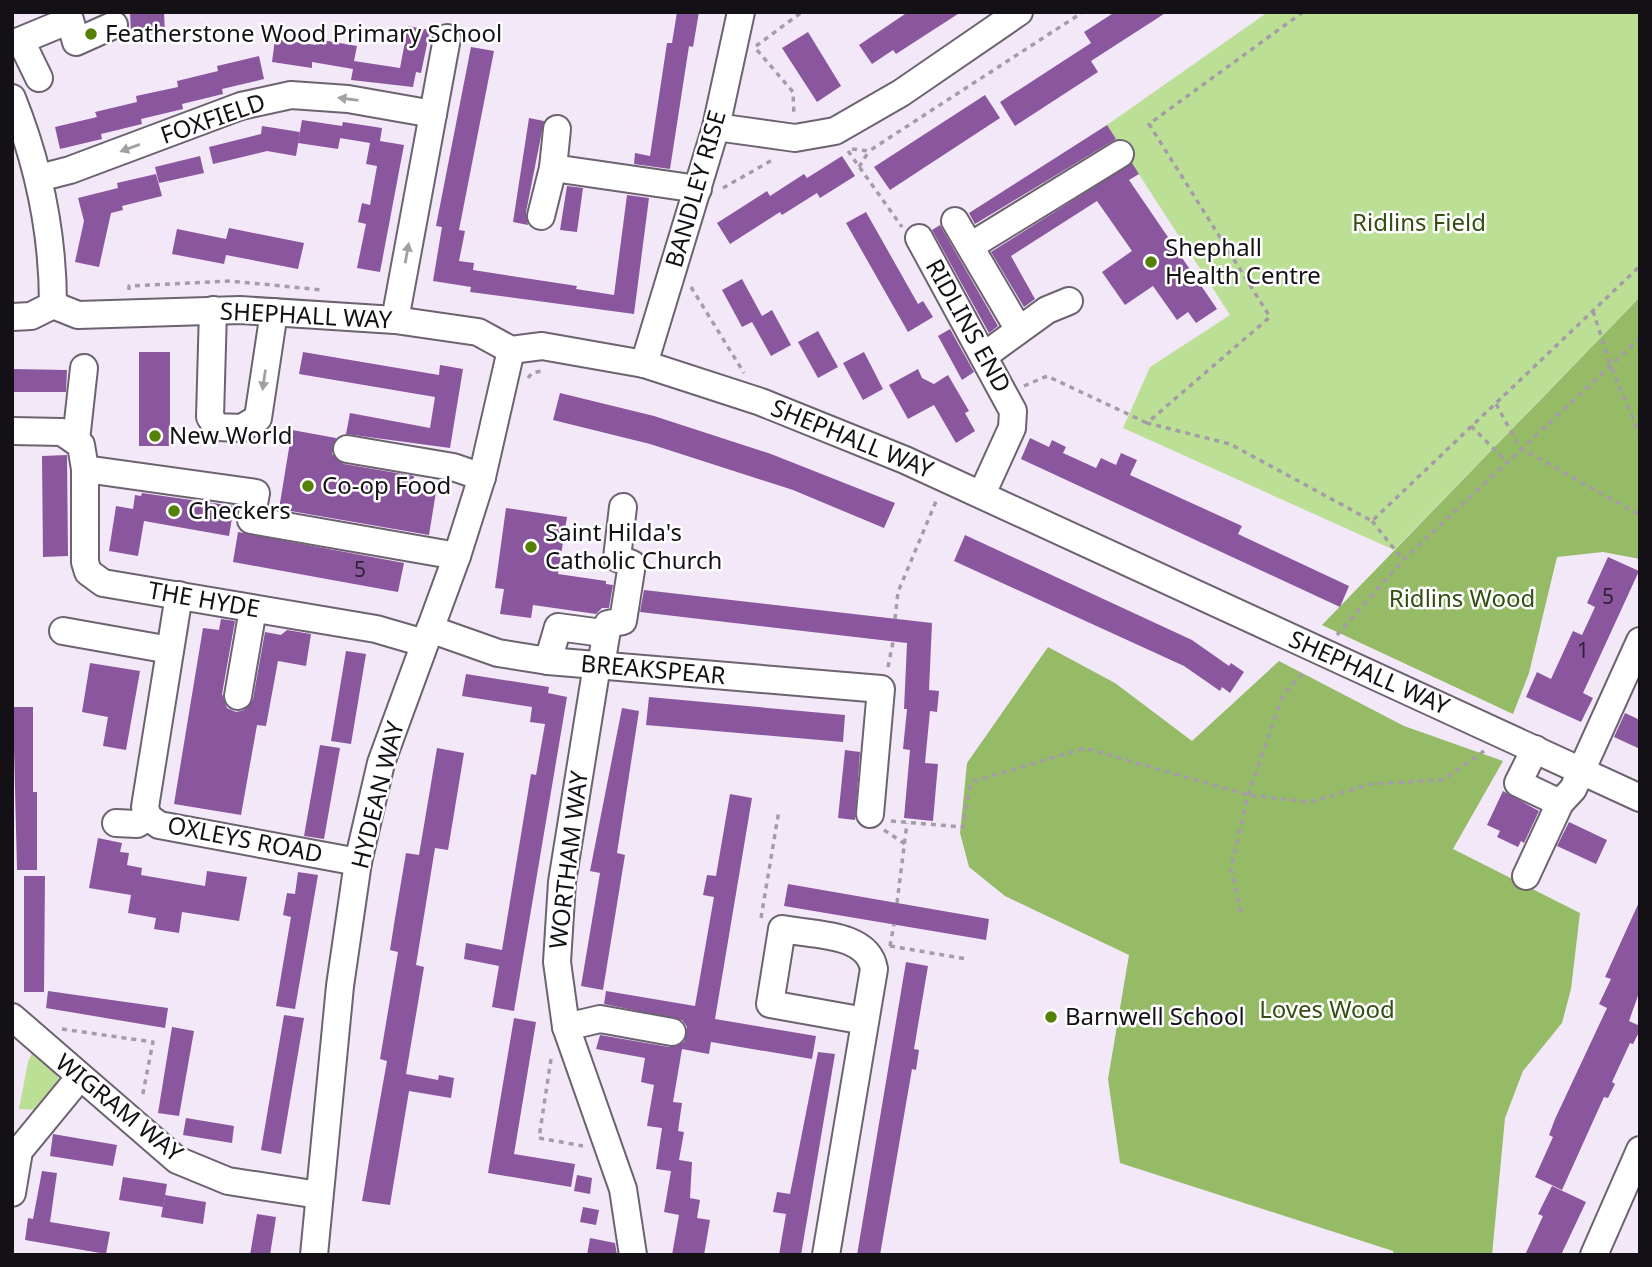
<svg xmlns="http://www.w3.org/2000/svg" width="1652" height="1267" font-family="'Noto Sans',sans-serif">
	<rect width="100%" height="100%" fill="#f3e8f8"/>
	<g fill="#bbdf95">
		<path d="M1268 12H1640V297L1394 550 1123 428 1150 367 1230 315 1107 125Z"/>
		<path d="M34 1049 56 1069 60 1085 39 1110 19 1109 28 1062Z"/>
	</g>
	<g fill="#95bb67">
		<path d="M1640 297V559L1603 552 1557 557 1529 673 1513 714 1322 625Z"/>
		<path d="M1048 647 1115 683 1192 741 1279 661 1404 726 1503 761 1453 849 1580 913 1571 989 1562 1023 1523 1071 1505 1118 1492 1255H1394L1393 1251 1120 1163 1108 1079 1129 955 1005 896 969 867 960 833 967 763Z"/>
	</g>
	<g fill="#8a579e">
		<path d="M130 12H164L165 33 131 35Z"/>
		<path d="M677 12H699L693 47 689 46 670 169 634 164 635 153 650 156 667 43H672Z"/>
		<path d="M908 12H961L896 54 893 50 872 64 859 45Z"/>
		<path d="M1115 12H1167L1091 61 1098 72 1015 126 1000 102 1091 43 1084 32Z"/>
		<path d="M408 26 430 30 421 73 416 72 413 87 351 80 353 69 312 62V68L272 62 275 39 316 45V39L357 46 354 61 400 68Z"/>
		<path d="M808 32 841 86 817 102 782 48Z"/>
		<path d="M471 47 494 51 459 230 465 231 459 261 474 263 473 270 577 286 576 289 614 295 627 195 649 198 634 314 470 292 471 287 433 281 442 227 436 226Z"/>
		<path d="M259 56 264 79 222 89 223 94 182 104 183 109 141 119 142 124 101 134 102 139 60 149 55 127 97 117 95 112 137 102 136 96 178 87 177 81 218 71 217 66Z"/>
		<path d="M985 95 1000 118 890 190 874 167Z"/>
		<path d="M529 118 544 121 526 212 528 225 513 222Z"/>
		<path d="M302 120 342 126 343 122 382 128 380 141 404 145 380 272 357 268 366 224 358 222 362 203 370 205 377 166 366 164 370 143 340 138 342 128 338 149 298 143Z"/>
		<path d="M1107 125 1116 139 975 224 969 213Z"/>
		<path d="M262 126 300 132 296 156 267 151 213 164 209 147 261 134Z"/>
		<path d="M200 156 204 173 159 183 155 167Z"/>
		<path d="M842 156 855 176 820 198 817 193 782 215 780 212 730 244 717 223 767 191 770 196 804 174 807 178Z"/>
		<path d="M1132 163 1139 174 1129 180 1217 309 1196 323 1188 312 1177 320 1153 286 1125 305 1102 272 1132 251 1097 201 1011 256 1035 299 1024 307 991 252Z"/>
		<path d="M156 174 162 196 122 206 123 210 111 213 99 267 75 262 84 221 78 198 118 188 117 183Z"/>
		<path d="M567 186 583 188 577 232 560 230Z"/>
		<path d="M866 212 918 304 923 301 933 317 908 332 846 223Z"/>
		<path d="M940 225 998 326 989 333 932 230Z"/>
		<path d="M229 228 304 243 298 269 226 255 224 264 172 254 177 229 226 239Z"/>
		<path d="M742 279 762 316 772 310 791 345 771 356 752 322 742 327 722 290Z"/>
		<path d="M950 329 974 372 962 380 938 336Z"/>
		<path d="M818 331 838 367 818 378 798 342Z"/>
		<rect x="139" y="352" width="31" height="94"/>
		<path d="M303 352 439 375 440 365 463 369 450 448 346 434 350 413 430 428 435 397 299 374Z"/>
		<path d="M864 352 883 389 863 400 843 363Z"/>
		<path d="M12 369 67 370 66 392H12Z"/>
		<path d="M918 369 922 378 934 384 948 375 969 411 965 413 975 431 956 443 934 405 908 419 889 385Z"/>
		<path d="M560 393 654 416 771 454 895 503 884 528 793 490 650 444 553 420Z"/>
		<path d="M292 430 336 438 332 454 344 464 414 476 412 489 436 492 429 535 279 509Z"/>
		<path d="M1030 438 1049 447 1052 440 1066 447 1063 453 1096 468 1101 458 1116 465 1121 453 1137 460 1130 475 1242 526 1238 534 1349 586 1340 607 1021 459Z"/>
		<path d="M67 455 68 556 43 557 42 456Z"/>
		<path d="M142 493 234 506 229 536 144 521 138 556 109 551 116 506 133 509 135 495 141 496Z"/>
		<path d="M506 508 567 517 558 574 606 581V584L613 585 609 608H602L596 614 533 605 531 618 500 614 504 589 495 588Z"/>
		<path d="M238 532 404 563 398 592 233 562Z"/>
		<path d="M965 535 1192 640 1229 666 1231 663 1244 672 1230 693 1222 687 1220 691 1184 666 954 561Z"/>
		<path d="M1608 557 1639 571 1583 693 1593 698 1581 722 1526 697 1537 672 1551 679 1573 631 1582 635 1595 607 1587 603Z"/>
		<path d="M644 590 932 623 929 690 939 691 937 712 930 711 925 763 938 764 933 821 904 818 910 750 903 749 907 709H904L907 643 640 612Z"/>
		<path d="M221 619 235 621 222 694 227 708 236 712 244 710 253 699 265 632 281 635 287 630 311 634 306 666 278 661 266 726 257 725 241 815 174 804 203 628 219 630Z"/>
		<path d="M346 651 366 654 351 744 331 741Z"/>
		<path d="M90 663 140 671 126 750 103 746 108 717 82 712Z"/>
		<path d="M466 674 549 687 548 693 567 697 514 1011 492 1007 499 966 464 959 466 943 502 950 531 774 536 775 545 724 530 722 532 707 462 696Z"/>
		<path d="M649 697 845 715 843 742 646 725Z"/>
		<path d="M13 707H33V792H37V870H17Z"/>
		<path d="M622 708 639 711 617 853 625 855 603 990 581 986 600 873 590 871Z"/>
		<path d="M1625 713 1640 720V749L1614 737Z"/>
		<path d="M320 745 340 748 324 839 304 836Z"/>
		<path d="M437 748 464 753 448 850 435 848 416 965 424 967 406 1074 438 1080 439 1075 454 1078 451 1098 409 1091 390 1205 362 1201 387 1061 380 1059 398 952 390 950 395 918 406 853 419 855Z"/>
		<path d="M845 750 860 752 855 820 838 818Z"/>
		<path d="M1503 791 1539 811 1524 843 1521 841 1518 847 1497 837 1500 831 1487 825Z"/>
		<path d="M730 794 752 798 715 1019 816 1036 812 1059 711 1042 709 1054 682 1049 673 1102 682 1103 678 1131 684 1132 679 1160 692 1162 690 1198 700 1200 697 1218 710 1220 704 1255H672L679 1215 664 1212 671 1171 656 1169 662 1128 647 1126 654 1085 641 1082 645 1058 596 1049 600 1035 669 1047 684 1042 687 1027 682 1020 604 1004 606 991 695 1006 714 897 703 895 707 875 716 876Z"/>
		<path d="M1569 822 1607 840 1596 864 1557 846Z"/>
		<path d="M98 838 122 843 120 852 129 853 127 865 142 868 141 875 205 886 207 871 247 877 239 921 182 912 179 933 154 929 156 918 128 913 131 895 89 888Z"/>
		<path d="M298 872 318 875 295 1009 276 1006 291 917 283 915 287 893 295 894Z"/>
		<path d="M24 876H45L44 992H24Z"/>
		<path d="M788 884 989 919 986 940 784 906Z"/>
		<path d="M1640 900V990L1629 1021 1640 1026V1030L1633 1044 1630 1043 1612 1082 1615 1084 1608 1098 1604 1097 1562 1190 1535 1177 1553 1137 1549 1135 1555 1119 1607 1008 1599 1004 1611 979 1605 977Z"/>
		<path d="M906 962 928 966 914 1049 919 1050 916 1070 912 1069 880 1255H857Z"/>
		<path d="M48 991 168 1008 165 1028 46 1008Z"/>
		<path d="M284 1015 304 1018 281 1154 261 1150Z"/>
		<path d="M514 1018 536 1022 514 1154 575 1164 571 1187 488 1173Z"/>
		<path d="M172 1027 194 1031 179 1116 158 1113Z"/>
		<path d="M818 1052 835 1054 801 1255H779L786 1214 773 1212 777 1192 790 1194Z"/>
		<path d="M186 1118 234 1126 232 1143 183 1135Z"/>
		<path d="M53 1134 117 1145 113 1166 50 1156Z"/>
		<path d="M42 1171 57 1173 50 1222 110 1232 106 1254 25 1240 28 1218 33 1219Z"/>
		<path d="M577 1175 592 1178 590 1194 574 1191Z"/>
		<path d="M123 1177 167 1184 163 1207 119 1200Z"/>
		<path d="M1552 1186 1586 1202 1561 1255H1525L1543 1216 1538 1214Z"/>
		<path d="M165 1195 206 1202 203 1224 161 1217Z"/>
		<path d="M583 1207 599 1210 596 1225 580 1222Z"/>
		<path d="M257 1214 276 1217 270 1255H250Z"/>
		<path d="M590 1238 615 1243 617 1255H587Z"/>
	</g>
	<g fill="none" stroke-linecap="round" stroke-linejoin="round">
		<defs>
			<g id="minor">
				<path d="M21 41 39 78"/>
				<path d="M12 44 70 20 76 42 114 25"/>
				<path d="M12 98C39 165 53 233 53 305"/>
				<path d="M433 114 447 38"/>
				<path d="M716 127 795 138 835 131 901 93 1019 12"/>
				<path d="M553 168 698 189"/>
				<path d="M39 178 70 170 241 106 291 95 348 99 433 114 395 320"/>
				<path d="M541 216 553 168 557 129"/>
				<path d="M955 221 1019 330"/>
				<path d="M919 238 1013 411 1012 428 982 494"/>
				<path d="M972 245 1120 154"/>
				<path d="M213 310 210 417 217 427 242 428 258 418 274 312"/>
				<path d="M12 317 31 316 53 305 78 315 240 310 395 320 478 332 511 350 542 346 644 364 761 402 905 460 1640 798"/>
				<path d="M985 355 1047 310 1069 301"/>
				<path d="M644 364 716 127 741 12"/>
				<path d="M12 431 62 432 81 445 85 469V562L88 572 103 583 376 629 424 643"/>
				<path d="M76 440 84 368"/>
				<path d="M347 449 453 467 482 477"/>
				<path d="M85 469 256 493 251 520 457 556"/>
				<path d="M179 595 145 807 148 817 159 825 358 862"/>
				<path d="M430 629 498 653 548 661 881 689 870 814"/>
				<path d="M63 631 170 650"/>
				<path d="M548 661 558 627 595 632"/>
				<path d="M597 665 562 882 557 962 566 1027 623 1189 633 1255"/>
				<path d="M601 665 608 624 623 621 632 564 617 558 623 507"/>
				<path d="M238 696 253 609"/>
				<path d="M1535 749 1518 783 1560 803"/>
				<path d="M116 823 137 824 148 817"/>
				<path d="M1526 876 1560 803 1573 789 1640 641"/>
				<path d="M12 1017 177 1160 228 1181 319 1195"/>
				<path d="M566 1027 600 1019 672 1032"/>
				<path d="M12 1193 19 1151 79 1078"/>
				<path d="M314 1255 340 986 358 862 381 763 457 556 482 477 511 350"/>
				<path d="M826 1255 874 969C868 932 811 935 782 929L770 1004 865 1021"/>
				<path d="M1594 1255 1640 1150"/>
			</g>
		</defs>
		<use href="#minor" stroke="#6c6270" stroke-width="30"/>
		<g stroke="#a59ca8" stroke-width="3.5" stroke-dasharray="5 5" stroke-linecap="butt">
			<path d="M1303 12 1149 124 1270 317 1147 423 1230 444 1372 521 1640 266"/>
			<path d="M756 46 802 12"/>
			<path d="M757 50 793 92 794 116"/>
			<path d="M852 149 869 151 1083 12"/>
			<path d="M848 151 902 227"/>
			<path d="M859 167 869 151"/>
			<path d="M723 188 774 159"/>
			<path d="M691 287 744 373"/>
			<path d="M129 290V286L230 281 323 290"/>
			<path d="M1593 311 1610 364 1640 435"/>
			<path d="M528 378 532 373 542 371"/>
			<path d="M1024 386 1047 376 1147 423"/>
			<path d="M1496 404 1520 448 1640 515"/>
			<path d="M1471 426 1506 461"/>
			<path d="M1372 521 1403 560"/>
			<path d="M895 619 898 592 937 499"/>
			<path d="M1337 635 1403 560 1640 338"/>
			<path d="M888 667 893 642"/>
			<path d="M891 821 963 827 971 782 1085 748 1248 795 1310 802 1371 784 1443 780 1484 751"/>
			<path d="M884 830 905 844"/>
			<path d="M897 903 907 823"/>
			<path d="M1241 912 1231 869 1248 795 1283 695 1306 670"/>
			<path d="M761 918 779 810"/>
			<path d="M890 946 967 959"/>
			<path d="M890 946 894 924"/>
			<path d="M62 1029 153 1042 142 1098"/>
			<path d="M551 1059 539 1138 583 1146"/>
		</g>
		<use href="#minor" stroke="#fff" stroke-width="26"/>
	</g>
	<defs><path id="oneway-solid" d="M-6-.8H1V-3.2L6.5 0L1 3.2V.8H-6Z" transform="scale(1.75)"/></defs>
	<g fill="#a1a0a2">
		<use href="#oneway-solid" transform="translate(348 99) rotate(-172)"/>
		<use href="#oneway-solid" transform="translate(130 148) rotate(160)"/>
		<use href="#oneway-solid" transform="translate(407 253) rotate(-80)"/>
		<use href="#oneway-solid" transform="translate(264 380) rotate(98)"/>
	</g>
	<g fill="#568107" stroke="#fff" stroke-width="2.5">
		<circle cx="91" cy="34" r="7"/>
		<circle cx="1151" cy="262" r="7"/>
		<circle cx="155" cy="436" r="7"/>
		<circle cx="308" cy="486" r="7"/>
		<circle cx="174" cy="511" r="7"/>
		<circle cx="531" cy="547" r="7"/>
		<circle cx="1051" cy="1017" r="7"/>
	</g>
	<g text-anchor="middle" stroke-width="5" stroke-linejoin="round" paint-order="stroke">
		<g font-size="21" fill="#322238">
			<text x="360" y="577">5</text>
			<text x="1608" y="604">5</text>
			<text x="1583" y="658">1</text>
		</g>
		<g font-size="24" fill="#141116" stroke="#fff" text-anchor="start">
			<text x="105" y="42">Featherstone Wood Primary School</text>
			<text x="1165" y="256">Shephall<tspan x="1165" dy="28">Health Centre</tspan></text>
			<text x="169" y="444">New World</text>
			<text x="322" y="494">Co-op Food</text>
			<text x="188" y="519">Checkers</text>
			<text x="545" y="541">Saint Hilda's<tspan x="545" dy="28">Catholic Church</tspan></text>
			<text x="1065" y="1025">Barnwell School</text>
		</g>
		<g font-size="24" fill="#141116" stroke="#fff">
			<text transform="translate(213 119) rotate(-19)" y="8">FOXFIELD</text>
			<text transform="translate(696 189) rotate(-74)" y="8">BANDLEY RISE</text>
			<text transform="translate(306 316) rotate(3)" y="8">SHEPHALL WAY</text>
			<text transform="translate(968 326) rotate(61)" y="8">RIDLINS END</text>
			<text transform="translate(852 439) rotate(22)" y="8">SHEPHALL WAY</text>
			<text transform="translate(204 600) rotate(10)" y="8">THE HYDE</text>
			<text transform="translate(653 670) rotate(5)" y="8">BREAKSPEAR</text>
			<text transform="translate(1369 673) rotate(24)" y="8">SHEPHALL WAY</text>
			<text transform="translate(378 795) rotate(-76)" y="8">HYDEAN WAY</text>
			<text transform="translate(245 840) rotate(11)" y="8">OXLEYS ROAD</text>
			<text transform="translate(569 860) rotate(-83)" y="8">WORTHAM WAY</text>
			<text transform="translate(119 1108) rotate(39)" y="8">WIGRAM WAY</text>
		</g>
		<g font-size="24" fill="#344d11" stroke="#fff">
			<text x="1419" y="231">Ridlins Field</text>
			<text x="1462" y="607">Ridlins Wood</text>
			<text x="1327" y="1018">Loves Wood</text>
		</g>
	</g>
	<rect width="1652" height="1267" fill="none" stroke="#141116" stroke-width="28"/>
</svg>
